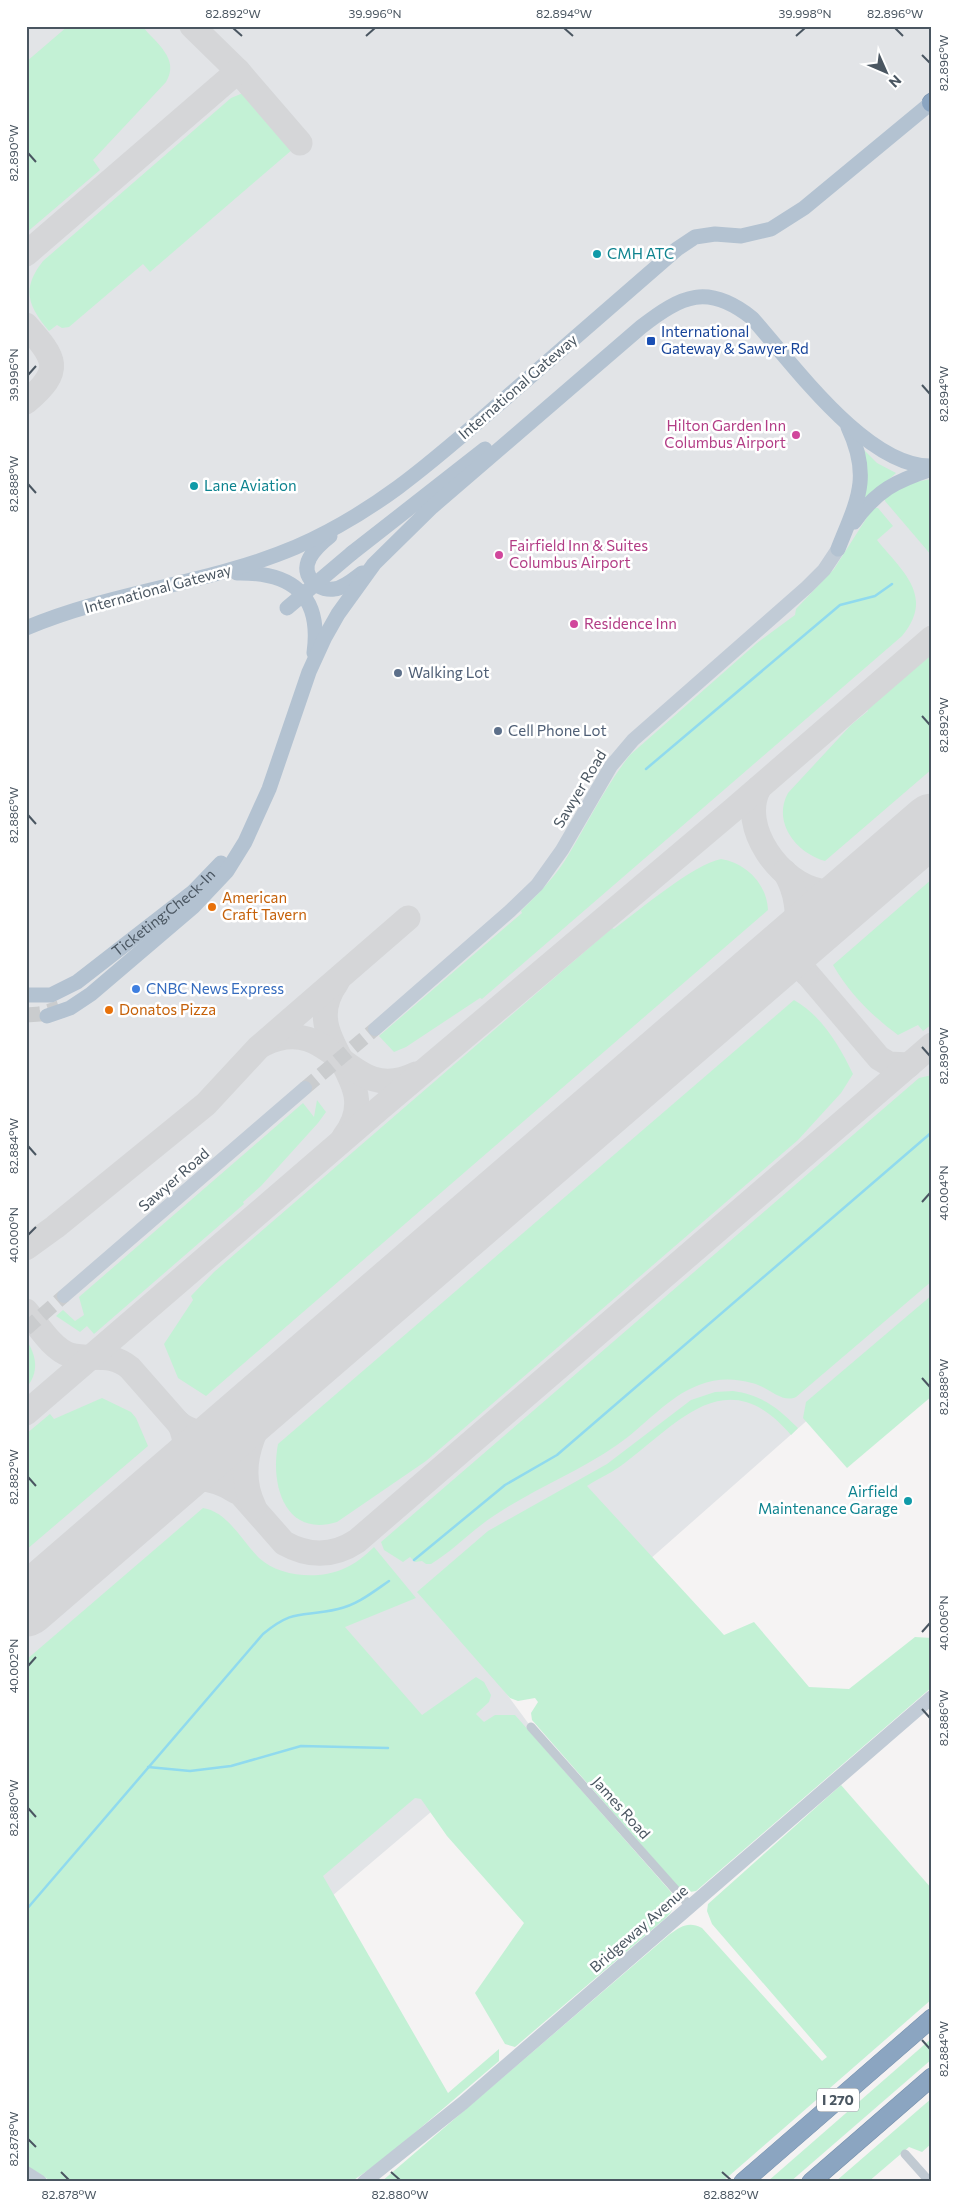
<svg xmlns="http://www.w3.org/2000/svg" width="958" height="2208" font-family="Commissioner,sans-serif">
	<rect width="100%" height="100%" fill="#f5f3f3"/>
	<path fill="#e2e4e7" d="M26 26H932V1310L503 1689 531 1727 26 2156Z"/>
	<g fill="#c3f1d5">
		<path d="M68 26H142C157 44 180 59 166 82L93 160 100 170 26 233V62Z"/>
		<path d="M243 93 250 96 293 145V149L150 272 143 264 69 327 62 328 57 325 49 331C28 306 21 289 43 261L231 98Z"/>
		<path d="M862 448 877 463 896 473 863 502Z"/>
		<path d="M932 479V556L885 501V497C898 487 915 481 932 479Z"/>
		<path d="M873 508H878L893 526 877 540C903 572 935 596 902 636L482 999 480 998 406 1047 394 1052 379 1036 522 913 521 911C536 896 552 880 564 862 586 827 604 788 630 755L757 643 795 615 796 609 834 569Z"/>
		<path d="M932 652V769L825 861C796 853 772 822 788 793L851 725 868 711 867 709Z"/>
		<path d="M721 859C746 863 767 884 768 910L206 1396 178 1378 164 1344 193 1300 191 1296 214 1272 612 928 614 929C638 911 694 864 721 859Z"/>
		<path d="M932 879V1024L923 1031 918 1025 898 1035C871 1015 850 994 833 965Z"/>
		<path d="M794 1000C822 1016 839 1045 853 1074L841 1093 798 1140 426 1461 337 1522C285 1538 270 1485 278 1444Z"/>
		<path d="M932 1075V1281L796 1397C782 1404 767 1386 752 1383 734 1378 717 1378 699 1385 667 1397 645 1426 617 1445 578 1472 534 1489 495 1515 472 1530 454 1550 431 1564H426L422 1561 415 1562 410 1557 403 1562 384 1550 381 1542 919 1078Z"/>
		<path d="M317 1100 326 1112 318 1123 261 1186 243 1202 244 1204 94 1334 87 1326 80 1332 56 1316 63 1310 75 1321 84 1315 79 1297 303 1103 314 1117Z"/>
		<path d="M932 1295V1396L847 1468 803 1418 806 1402Z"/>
		<path d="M27 1341C37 1357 39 1373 26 1388Z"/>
		<path d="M733 1391C762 1395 778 1408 798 1428L791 1435C728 1361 681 1420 626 1462 614 1472 599 1478 587 1486L724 1635 754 1622 809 1687 849 1689 915 1637 932 1638V1687L696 1891 690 1892 679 1888 532 1720 531 1713 538 1702 535 1698 518 1701 510 1698 417 1592 488 1531 607 1464 691 1400 715 1392Z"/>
		<path d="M102 1398 131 1412 136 1418 148 1446 26 1550V1434L50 1414 54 1419Z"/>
		<path d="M203 1508C228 1512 242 1541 259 1558 280 1577 318 1580 343 1569 355 1564 365 1556 374 1547L416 1598 345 1627 422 1715 476 1677 484 1682 491 1695 489 1702 476 1714 484 1722 495 1715H515L671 1892C676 1902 674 1910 667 1917L515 2047 505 2044 475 1993 524 1923 447 1836 421 1799 415 1798 323 1876 448 2093 499 2049V2061L384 2159 351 2182H52L26 2165V1660Z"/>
		<path d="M841 1785 932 1889V1999L722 2182H381L670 1934C681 1926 689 1921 702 1928L822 2061 827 2057 712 1924 707 1911 708 1904Z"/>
		<path d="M932 2038V2059L790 2182H767Z"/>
		<path d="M932 2098V2143L922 2152 909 2147 868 2182H835Z"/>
	</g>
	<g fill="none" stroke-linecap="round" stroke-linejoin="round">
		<g stroke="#90daee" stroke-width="2.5">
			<path d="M646 769 840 605 875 596 892 584"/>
			<path d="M414 1560 505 1485 557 1455 932 1132"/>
			<path d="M148 1767 190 1771 231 1766 301 1746 388 1748"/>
			<path d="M26 1910 263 1634C296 1607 302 1618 338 1609 357 1605 373 1592 389 1581"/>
		</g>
		<g stroke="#d5d6d8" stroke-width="25">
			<path d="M192 26 238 71 300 143"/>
			<path d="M26 254 238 71"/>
			<path d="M26 325C56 359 64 370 26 402"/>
			<path d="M759 788C738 827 781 885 821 891 842 894 858 885 874 874"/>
			<path d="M785 872C798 894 798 912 797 937 797 946 795 955 799 964L879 1058 889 1064 909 1065"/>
			<path d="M764 969C781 959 792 958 806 973"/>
			<path d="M337 982C293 1042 390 1078 344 1137"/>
			<path d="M264 1044C334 1010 347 1108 416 1074"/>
			<path d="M26 1248 55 1227 206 1104 258 1048 408 918"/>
			<path d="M26 1311C38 1325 52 1349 70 1355 91 1361 110 1351 130 1368L284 1543C309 1557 333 1557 357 1541L932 1045"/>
			<path d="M26 1413 379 1109 733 810 932 638"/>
			<path d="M181 1425C201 1438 217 1435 237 1424"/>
			<path d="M174 1478C186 1460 189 1443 179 1423"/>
			<path d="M161 1490C185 1476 210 1474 235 1491"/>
			<path d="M254 1507C231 1460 261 1414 290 1378"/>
		</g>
		<path stroke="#d5d6d8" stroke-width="61" d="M26 1606 932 824"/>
		<g stroke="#caccce" stroke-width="14" stroke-dasharray="14 7" stroke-linecap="butt">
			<path d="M305 1088 375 1029"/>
			<path d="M26 1329 64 1296"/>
		</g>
		<path stroke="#caccce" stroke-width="15" stroke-dasharray="15 8" stroke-linecap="butt" d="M26 1015 40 1014 59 1008"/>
		<defs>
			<g id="highway">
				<path d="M931 103 932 102"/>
				<path d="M743 2182 932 2018"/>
				<path d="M811 2182 932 2077"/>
			</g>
		</defs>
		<use href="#highway" stroke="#7690ad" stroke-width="19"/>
		<g stroke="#c1cad2" stroke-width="9">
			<path d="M531 1727 690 1906"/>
			<path d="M905 2154 930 2182"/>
		</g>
		<g stroke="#c1cbd6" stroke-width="14">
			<path d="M375 1029 510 911 537 885 562 850 611 766 633 740 807 587 824 570 838 549"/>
			<path d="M64 1296 305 1088"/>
			<path d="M26 2173 40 2182"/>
			<path d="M364 2182 463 2103 932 1697"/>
		</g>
		<g stroke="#b3c2d1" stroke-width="15">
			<path d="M854 522C877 490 896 481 932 469"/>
			<path d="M330 536C316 547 295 567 315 584 320 588 328 590 334 589 344 588 354 579 362 573"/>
			<path d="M838 549C857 501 872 478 848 427"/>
			<path d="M352 553 485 449"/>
			<path d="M237 573C292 572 322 595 314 653"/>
			<path d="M26 628C113 591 209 584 296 547 378 511 433 461 500 403 559 352 618 300 677 249L695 237 715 234 741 236 771 229 804 208 931 103"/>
			<path id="s1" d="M26 995H51L77 982 193 892 221 863"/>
			<path d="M47 1016 70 1008 91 994 193 907 227 871 245 842 269 789 309 672 325 637 338 614 374 564 432 507 641 327C682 295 708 283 752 318 793 364 867 468 932 466"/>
		</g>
		<use href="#highway" stroke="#8ba5c1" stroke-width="18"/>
		<path stroke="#b3c2d1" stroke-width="15" d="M287 608 352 553"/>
	</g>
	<path fill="none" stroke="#4a5661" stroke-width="2" d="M233 28 242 36M564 28 573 36M895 28 903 36M366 36 375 28M796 36 805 28M922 55 930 63M28 153 36 162M28 375 36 366M922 385 930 394M28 484 36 493M922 716 930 725M28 815 36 824M922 1047 930 1056M28 1146 36 1155M922 1202 930 1193M28 1235 36 1227M922 1378 930 1387M28 1477 36 1486M922 1632 930 1623M28 1666 36 1657M922 1709 930 1718M28 1808 36 1817M922 2040 930 2049M28 2139 36 2147M61 2172 69 2180M391 2172 400 2180M722 2172 731 2180"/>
	<g fill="#0f9aa8" stroke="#fff" stroke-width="2">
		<circle cx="597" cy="254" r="5"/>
		<circle cx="194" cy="486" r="5"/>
		<circle cx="908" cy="1501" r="5"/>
	</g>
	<rect fill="#1a4fb4" stroke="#fff" stroke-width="2" x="646" y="336" width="10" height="10" rx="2.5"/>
	<g fill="#d1479c" stroke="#fff" stroke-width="2">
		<circle cx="796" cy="435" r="5"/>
		<circle cx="499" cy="555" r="5"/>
		<circle cx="574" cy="624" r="5"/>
	</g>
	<g fill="#5c6f8a" stroke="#fff" stroke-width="2">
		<circle cx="398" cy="673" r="5"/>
		<circle cx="498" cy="731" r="5"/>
	</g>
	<g fill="#e8710a" stroke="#fff" stroke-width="2">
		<circle cx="212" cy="907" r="5"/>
		<circle cx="109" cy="1010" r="5"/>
	</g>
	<circle fill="#3f7fe0" stroke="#fff" stroke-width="2" cx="136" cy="989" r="5"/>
	<g text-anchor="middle" stroke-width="5" stroke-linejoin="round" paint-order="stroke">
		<rect fill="#fff" stroke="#808990" stroke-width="1" x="817" y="2088.5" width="42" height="23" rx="4"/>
		<g font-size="14" font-weight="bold" fill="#4a5661">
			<text x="838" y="2105">I 270</text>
		</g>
		<g font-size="15" fill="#0d838f" stroke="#fff" text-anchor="start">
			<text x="607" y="259">CMH ATC</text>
			<text x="204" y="491">Lane Aviation</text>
			<text x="898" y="1497" text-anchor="end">Airfield<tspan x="898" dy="17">Maintenance Garage</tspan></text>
		</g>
		<g font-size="15" fill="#164399" stroke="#fff" text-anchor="start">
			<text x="661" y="337">International<tspan x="661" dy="17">Gateway &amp; Sawyer Rd</tspan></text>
		</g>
		<g font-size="15" fill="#4a5661" stroke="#fff">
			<text transform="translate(518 387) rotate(-41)" y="5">International Gateway</text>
			<text transform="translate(158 589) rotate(-15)" y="5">International Gateway</text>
			<text transform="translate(580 789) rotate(-59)" y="5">Sawyer Road</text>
			<text dy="5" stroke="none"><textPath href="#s1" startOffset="165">Ticketing;Check-In</textPath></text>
			<text transform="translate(174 1180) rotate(-41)" y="5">Sawyer Road</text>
			<text transform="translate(621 1808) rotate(48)" y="5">James Road</text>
			<text transform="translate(639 1929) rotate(-41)" y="5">Bridgeway Avenue</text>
		</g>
		<g font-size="15" fill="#b23c85" stroke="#fff" text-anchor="start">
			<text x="786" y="431" text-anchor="end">Hilton Garden Inn<tspan x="786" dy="17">Columbus Airport</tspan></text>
			<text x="509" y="551">Fairfield Inn &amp; Suites<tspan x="509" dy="17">Columbus Airport</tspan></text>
			<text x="584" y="629">Residence Inn</text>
		</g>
		<g font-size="15" fill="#4e5e75" stroke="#fff" text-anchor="start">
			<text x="408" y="678">Walking Lot</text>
			<text x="508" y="736">Cell Phone Lot</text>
		</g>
		<g font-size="15" fill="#c56008" stroke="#fff" text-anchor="start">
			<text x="222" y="903">American<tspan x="222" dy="17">Craft Tavern</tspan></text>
			<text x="119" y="1015">Donatos Pizza</text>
		</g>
		<g font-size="15" fill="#366cbe" stroke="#fff" text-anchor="start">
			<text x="146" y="994">CNBC News Express</text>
		</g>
	</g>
	<rect width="958" height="2208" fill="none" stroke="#ffffff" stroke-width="55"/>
	<g transform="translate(886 72) rotate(135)" stroke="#ffffff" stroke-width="4" paint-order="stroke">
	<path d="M0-4L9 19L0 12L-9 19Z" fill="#4a5661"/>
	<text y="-8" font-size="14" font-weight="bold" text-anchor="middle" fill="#4a5661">N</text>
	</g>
	<rect x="28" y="28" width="902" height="2152" fill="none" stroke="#4a5661" stroke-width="2"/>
	<g font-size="12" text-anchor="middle" fill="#4a5661">
		<text x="233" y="18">82.892°W</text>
		<text x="375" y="18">39.996°N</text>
		<text x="564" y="18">82.894°W</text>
		<text x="805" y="18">39.998°N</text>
		<text x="895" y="18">82.896°W</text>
		<text transform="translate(944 63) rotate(-90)" y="4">82.896°W</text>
		<text transform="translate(14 153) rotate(-90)" y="4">82.890°W</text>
		<text transform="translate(14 375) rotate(-90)" y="4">39.996°N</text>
		<text transform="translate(944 394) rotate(-90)" y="4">82.894°W</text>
		<text transform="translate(14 484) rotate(-90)" y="4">82.888°W</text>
		<text transform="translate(944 725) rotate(-90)" y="4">82.892°W</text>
		<text transform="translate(14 815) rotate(-90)" y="4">82.886°W</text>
		<text transform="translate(944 1056) rotate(-90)" y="4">82.890°W</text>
		<text transform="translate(14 1146) rotate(-90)" y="4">82.884°W</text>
		<text transform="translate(944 1193) rotate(-90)" y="4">40.004°N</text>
		<text transform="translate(14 1235) rotate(-90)" y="4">40.000°N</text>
		<text transform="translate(944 1387) rotate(-90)" y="4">82.888°W</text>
		<text transform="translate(14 1477) rotate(-90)" y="4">82.882°W</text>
		<text transform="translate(944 1623) rotate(-90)" y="4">40.006°N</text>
		<text transform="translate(14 1666) rotate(-90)" y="4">40.002°N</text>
		<text transform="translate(944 1718) rotate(-90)" y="4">82.886°W</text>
		<text transform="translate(14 1808) rotate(-90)" y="4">82.880°W</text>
		<text transform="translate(944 2049) rotate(-90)" y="4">82.884°W</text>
		<text transform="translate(14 2139) rotate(-90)" y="4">82.878°W</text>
		<text x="69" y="2199">82.878°W</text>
		<text x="400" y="2199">82.880°W</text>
		<text x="731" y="2199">82.882°W</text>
	</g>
</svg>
